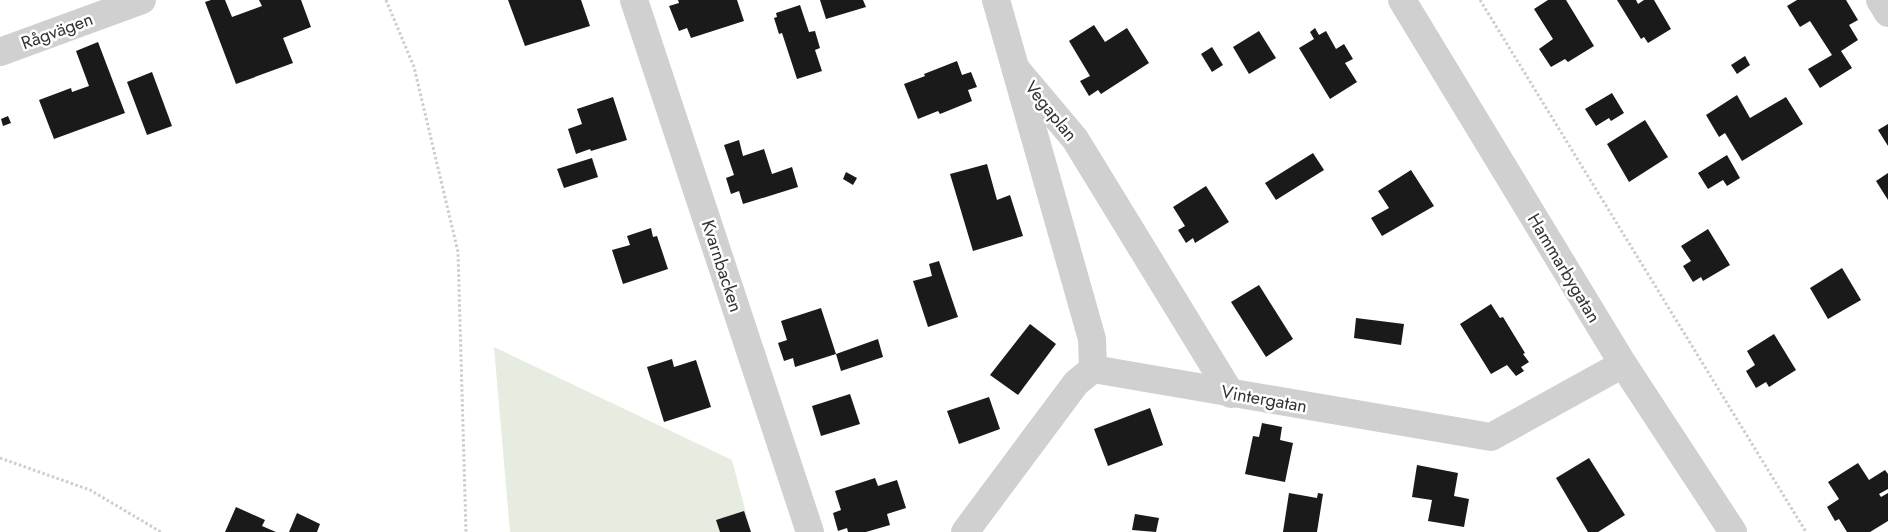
<svg xmlns="http://www.w3.org/2000/svg" width="1888" height="532" font-family="Jost,sans-serif">
	<rect width="100%" height="100%" fill="#fff"/>
	<path fill="#e6ecdf" d="M494 347 732 460 751 532H510Z"/>
	<g fill="#1a1a1a">
		<path d="M211 0H225L232 17 262 6 259 0H301L311 27 283 38 293 63 236 84 205 2Z"/>
		<path d="M508 0H581L590 26 525 46Z"/>
		<path d="M678 0H737L744 21 691 38 687 28 679 31 669 6 679 3Z"/>
		<path d="M820 0H863L866 7 826 19Z"/>
		<path d="M1548 0H1566L1594 46 1568 62 1565 59 1551 67 1539 49 1553 39 1534 9Z"/>
		<path d="M1617 0H1636L1638 4 1644 0H1654L1671 29 1648 43 1644 37 1641 39Z"/>
		<path d="M1797 0H1846L1858 20 1849 25 1858 40 1841 51 1852 68 1820 88 1808 69 1832 55 1810 21 1800 27 1787 6Z"/>
		<path d="M800 5 809 32 815 31 820 48 815 50 822 71 797 79 782 33 779 34 774 18 777 17 776 13Z"/>
		<path d="M1094 25 1105 42 1127 28 1149 63 1101 94 1098 90 1089 96 1080 81 1090 76 1069 41Z"/>
		<path d="M1315 28 1319 35 1326 31 1336 49 1344 44 1353 59 1345 63 1357 82 1330 99 1299 48 1314 39 1310 32Z"/>
		<path d="M1259 31 1276 58 1249 74 1233 47Z"/>
		<path d="M98 42 125 113 54 139 39 100 71 88 72 92 89 86 76 51Z"/>
		<path d="M1212 47 1223 65 1212 72 1201 54Z"/>
		<path d="M1745 56 1750 65 1737 74 1731 65Z"/>
		<path d="M957 61 962 75 971 72 977 87 968 90 972 101 940 114 938 111 918 119 904 84 925 76 924 74Z"/>
		<path d="M152 72 172 126 147 135 127 82Z"/>
		<path d="M1612 93 1624 113 1611 121 1609 118 1596 126 1585 109Z"/>
		<path d="M1737 95 1750 118 1786 97 1803 124 1742 161 1725 133 1719 137 1706 115Z"/>
		<path d="M613 97 627 140 591 151 590 149 576 154 568 129 582 124 577 109Z"/>
		<path d="M8 116 11 123 3 126 1 119Z"/>
		<path d="M1645 120 1668 157 1629 182 1607 144Z"/>
		<path d="M1888 124V146L1878 130Z"/>
		<path d="M739 140 743 156 764 149 772 174 792 167 798 187 743 204 739 191 731 194 726 178 734 175 724 145Z"/>
		<path d="M1313 153 1324 170 1276 200 1265 183Z"/>
		<path d="M1727 155 1740 178 1727 186 1723 180 1708 189 1698 173Z"/>
		<path d="M592 158 598 177 564 188 557 169Z"/>
		<path d="M987 164 997 200 1010 195 1023 236 973 251 950 174Z"/>
		<path d="M1411 170 1434 206 1382 236 1371 218 1389 208 1378 191Z"/>
		<path d="M846 172 857 178 853 185 843 179Z"/>
		<path d="M1888 173V200L1876 181Z"/>
		<path d="M1206 186 1229 222 1195 243 1193 238 1186 243 1178 230 1185 226 1173 207Z"/>
		<path d="M651 228 653 237 657 236 668 269 623 284 612 250 630 245 627 236Z"/>
		<path d="M1708 229 1730 265 1703 281 1701 277 1693 282 1683 266 1691 261 1681 246Z"/>
		<path d="M939 261 958 317 928 327 913 281 932 276 929 264Z"/>
		<path d="M1842 268 1861 300 1828 319 1810 288Z"/>
		<path d="M1259 285 1293 339 1266 357 1231 302Z"/>
		<path d="M1491 304 1500 318 1503 317 1525 353 1523 354 1529 362 1521 367 1524 371 1516 376 1507 365 1491 374 1460 324Z"/>
		<path d="M821 308 836 354 795 367 793 358 784 361 778 343 787 340 781 321Z"/>
		<path d="M1356 318 1404 324 1401 345 1354 338Z"/>
		<path d="M1030 324 1056 344 1018 395 990 375Z"/>
		<path d="M1774 334 1796 370 1769 387 1766 382 1756 388 1746 371 1755 365 1747 351Z"/>
		<path d="M878 339 883 357 841 371 836 354Z"/>
		<path d="M672 359 674 367 696 360 711 407 664 422 647 367Z"/>
		<path d="M850 394 860 424 821 436 812 406Z"/>
		<path d="M989 397 1000 429 959 444 947 411Z"/>
		<path d="M1150 408 1163 445 1108 466 1094 429Z"/>
		<path d="M1262 423 1282 427 1280 440 1293 443 1285 482 1245 474 1253 436 1259 437Z"/>
		<path d="M1589 458 1625 515 1598 532H1588L1556 478Z"/>
		<path d="M1858 463 1869 480 1885 470 1888 474V489L1879 494 1881 497 1888 493V521L1870 532H1847L1839 519 1835 521 1827 507 1839 499 1828 482Z"/>
		<path d="M1417 465 1458 473 1454 496 1469 499 1464 527 1428 521 1432 500 1412 497Z"/>
		<path d="M875 478 878 486 897 480 906 508 887 514 890 525 866 532H848L847 528 838 531 833 513 841 510 835 491Z"/>
		<path d="M1289 493 1317 498 1318 493 1323 494 1317 532H1283Z"/>
		<path d="M236 507 265 520 262 526 276 532H225Z"/>
		<path d="M744 511 751 532H720L716 520Z"/>
		<path d="M297 513 320 524 317 532H289Z"/>
		<path d="M1135 514 1159 518 1156 532 1132 530Z"/>
	</g>
	<g fill="none" stroke-linecap="round" stroke-linejoin="round">
		<g stroke="#cdcdcd" stroke-width="3" stroke-dasharray="2.5 2.5" stroke-linecap="butt">
			<path d="M386 0 414 67 458 252 466 532"/>
			<path d="M1480 0 1806 532"/>
			<path d="M0 458 90 490 161 532"/>
		</g>
		<g stroke="#d0d0d0" stroke-width="28">
			<path d="M634 0 810 532"/>
			<path d="M996 0 1092 339 1093 369"/>
			<path d="M1402 0 1623 364 1733 532"/>
			<path d="M1880 0 1888 13"/>
			<path d="M0 52 142 0"/>
			<path d="M1016 69 1075 139 1231 394"/>
			<path d="M965 532 1076 383 1093 369 1491 437 1623 364"/>
		</g>
	</g>
	<g text-anchor="middle" stroke-width="5" stroke-linejoin="round" paint-order="stroke">
		<g font-size="18" fill="#333" stroke="#fff">
			<text transform="translate(57 31) rotate(-20)" y="6">Rågvägen</text>
			<text transform="translate(1051 111) rotate(51)" y="6">Vegaplan</text>
			<text transform="translate(722 266) rotate(72)" y="6">Kvarnbacken</text>
			<text transform="translate(1564 268) rotate(59)" y="6">Hammarbygatan</text>
			<text transform="translate(1264 399) rotate(10)" y="6">Vintergatan</text>
		</g>
	</g>
</svg>
